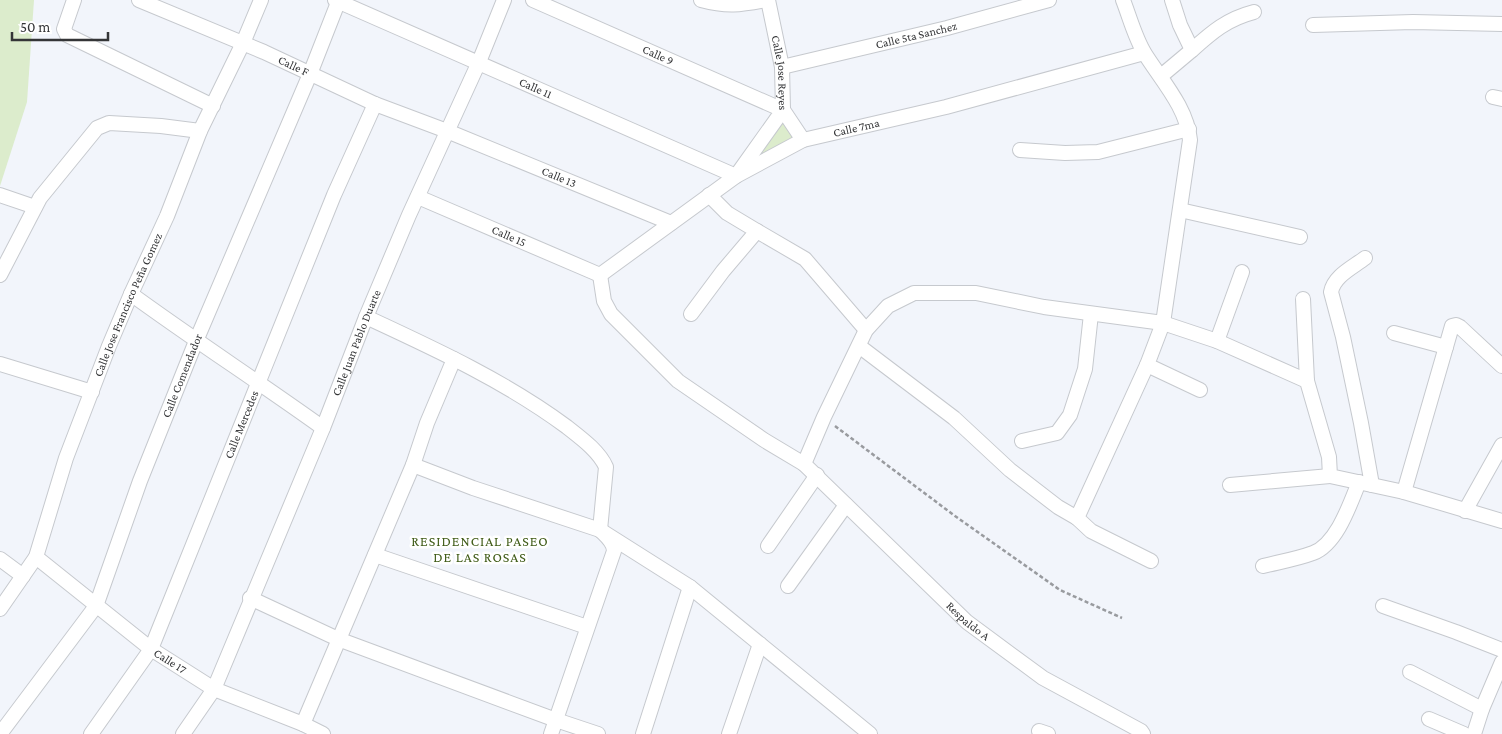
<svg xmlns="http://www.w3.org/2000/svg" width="1502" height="734" font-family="'Crimson Pro',serif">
	<rect width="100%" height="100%" fill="#f2f5fb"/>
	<g fill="#dceccc">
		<path d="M0 0H34L27 102 0 186Z"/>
		<path d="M782 120 795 138 756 161Z"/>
	</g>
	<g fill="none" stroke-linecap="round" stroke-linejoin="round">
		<defs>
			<g id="minor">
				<path d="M74 0 64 29 67 35 213 106"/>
				<path id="s1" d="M139 0 264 52 375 104 447 131 671 223"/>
				<path id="s2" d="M335 0 736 176 783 110 533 0"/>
				<path d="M701 0C727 7 740 5 766 0"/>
				<path id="s3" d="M768 0 782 67 783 110 803 140"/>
				<path d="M1123 0C1130 18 1135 38 1145 54 1162 81 1187 108 1190 140L1163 323 1147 365 1200 390"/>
				<path d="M1313 25 1413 22 1502 24"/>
				<path d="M1192 50C1212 32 1227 19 1254 12"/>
				<path id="s4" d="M782 67 947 28 1049 0"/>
				<path d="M1161 76 1192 50 1180 25 1172 0"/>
				<path d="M1493 97 1502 99"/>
				<path d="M1020 150 1065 153 1098 152 1189 129"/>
				<path d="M0 195 35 207"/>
				<path id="s5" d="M418 197 600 275"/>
				<path d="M1180 210 1300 237"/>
				<path d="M757 231 805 259 866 330"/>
				<path d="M1365 258C1352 268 1334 276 1331 292L1343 337 1361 423 1372 485"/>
				<path d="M0 275 40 198 97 128 109 123 161 126 200 131"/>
				<path id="s6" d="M600 275 604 301 611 314 678 381 764 440 804 464 967 622 1043 678 1141 731 1143 734"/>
				<path id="s7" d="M600 275 736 176 803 140 946 107 1144 53"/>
				<path d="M131 294C194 340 259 382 323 428"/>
				<path d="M1303 299 1307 381"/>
				<path d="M691 314 723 271 757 231 727 213 709 195"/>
				<path d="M366 317C435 349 505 381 567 427 581 438 599 451 606 467L600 530C606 536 614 542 614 551L551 734"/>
				<path d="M1394 333 1446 347"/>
				<path d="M1217 341 1242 272"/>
				<path d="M859 346 954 418 1010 470 1058 507 1077 518"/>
				<path d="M0 364 92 392"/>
				<path d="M1147 365 1077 518 1091 531 1151 561"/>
				<path d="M1022 441 1057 433 1070 415 1085 369 1091 314"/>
				<path d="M804 464 824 417 866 330 888 306 914 293H976L1044 307 1163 323 1217 341 1307 381 1329 457 1330 476 1404 492 1502 521"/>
				<path d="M413 465 473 488 600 530 690 587 870 734"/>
				<path d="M1230 485 1330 476"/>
				<path d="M1404 492 1452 326 1456 325 1460 327 1502 366"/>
				<path d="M1465 511 1502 445"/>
				<path d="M768 546 817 475"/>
				<path d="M375 555 587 627"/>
				<path id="s8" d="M36 557 151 649 214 689 303 724 323 734"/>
				<path d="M0 559 23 576"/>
				<path d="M1263 566C1279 562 1297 559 1313 553 1337 544 1350 504 1359 482"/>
				<path d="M788 586 846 505"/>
				<path d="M250 598 338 639 556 720 598 734"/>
				<path d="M1383 606 1456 632 1502 650"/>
				<path id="s9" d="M0 609 36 557 66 458 109 346 131 294 167 216 200 131 243 43 261 0"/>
				<path d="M1410 672 1482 709"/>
				<path d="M1429 719 1464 734"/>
				<path d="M303 724 413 465 427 423 454 359"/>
				<path d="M1039 731 1048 734"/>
				<path id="s10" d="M0 734 96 606 140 481 196 341 310 74 339 0"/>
				<path id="s11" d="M91 734 151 649 334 195 375 104"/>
				<path id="s12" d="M183 734 214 689 323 428 366 317 409 215 479 62 504 0"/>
				<path d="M643 734 690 587"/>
				<path d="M729 734 760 644"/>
				<path d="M1474 734 1482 709 1502 662"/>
			</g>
		</defs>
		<use href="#minor" stroke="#c6c9ce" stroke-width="16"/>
		<path stroke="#999b9f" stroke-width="2.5" stroke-dasharray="4 2.5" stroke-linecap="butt" d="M835 426 955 516 1060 590 1122 618"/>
		<use href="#minor" stroke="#fff" stroke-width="14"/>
	</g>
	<g text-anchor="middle" stroke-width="5" stroke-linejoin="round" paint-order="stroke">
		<g font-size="12" fill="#343537" stroke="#fff">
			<text dy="4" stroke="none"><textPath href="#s4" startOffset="138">Calle 5ta Sanchez</textPath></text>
			<text transform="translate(658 55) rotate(24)" y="4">Calle 9</text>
			<text dy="4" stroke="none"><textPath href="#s1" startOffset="168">Calle F</textPath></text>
			<text dy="4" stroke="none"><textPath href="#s3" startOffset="74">Calle Jose Reyes</textPath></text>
			<text dy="4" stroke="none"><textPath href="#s2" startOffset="219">Calle 11</textPath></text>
			<text dy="4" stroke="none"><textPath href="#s7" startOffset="299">Calle 7ma</textPath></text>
			<text dy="4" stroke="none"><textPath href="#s1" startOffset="456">Calle 13</textPath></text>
			<text dy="4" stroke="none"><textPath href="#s5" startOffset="99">Calle 15</textPath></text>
			<text dy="4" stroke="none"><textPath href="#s9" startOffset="332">Calle Jose Francisco Peña Gomez</textPath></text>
			<text dy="4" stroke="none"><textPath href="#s12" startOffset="429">Calle Juan Pablo Duarte</textPath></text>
			<text dy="4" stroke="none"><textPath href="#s10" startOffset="406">Calle Comendador</textPath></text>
			<text dy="4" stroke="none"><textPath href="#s11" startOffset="346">Calle Mercedes</textPath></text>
			<text dy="4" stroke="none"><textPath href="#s6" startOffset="514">Respaldo A</textPath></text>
			<text dy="4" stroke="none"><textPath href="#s8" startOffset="170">Calle 17</textPath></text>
		</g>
		<g font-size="14" letter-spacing="1" fill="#405c18" stroke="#fff">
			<text x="480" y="546">RESIDENCIAL PASEO<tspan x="480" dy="16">DE LAS ROSAS</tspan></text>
		</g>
	</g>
	<path d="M12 32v8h96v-8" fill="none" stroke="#343537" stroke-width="2.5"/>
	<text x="20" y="32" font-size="15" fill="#343537" stroke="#ffffff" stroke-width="4" paint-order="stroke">50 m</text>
</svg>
